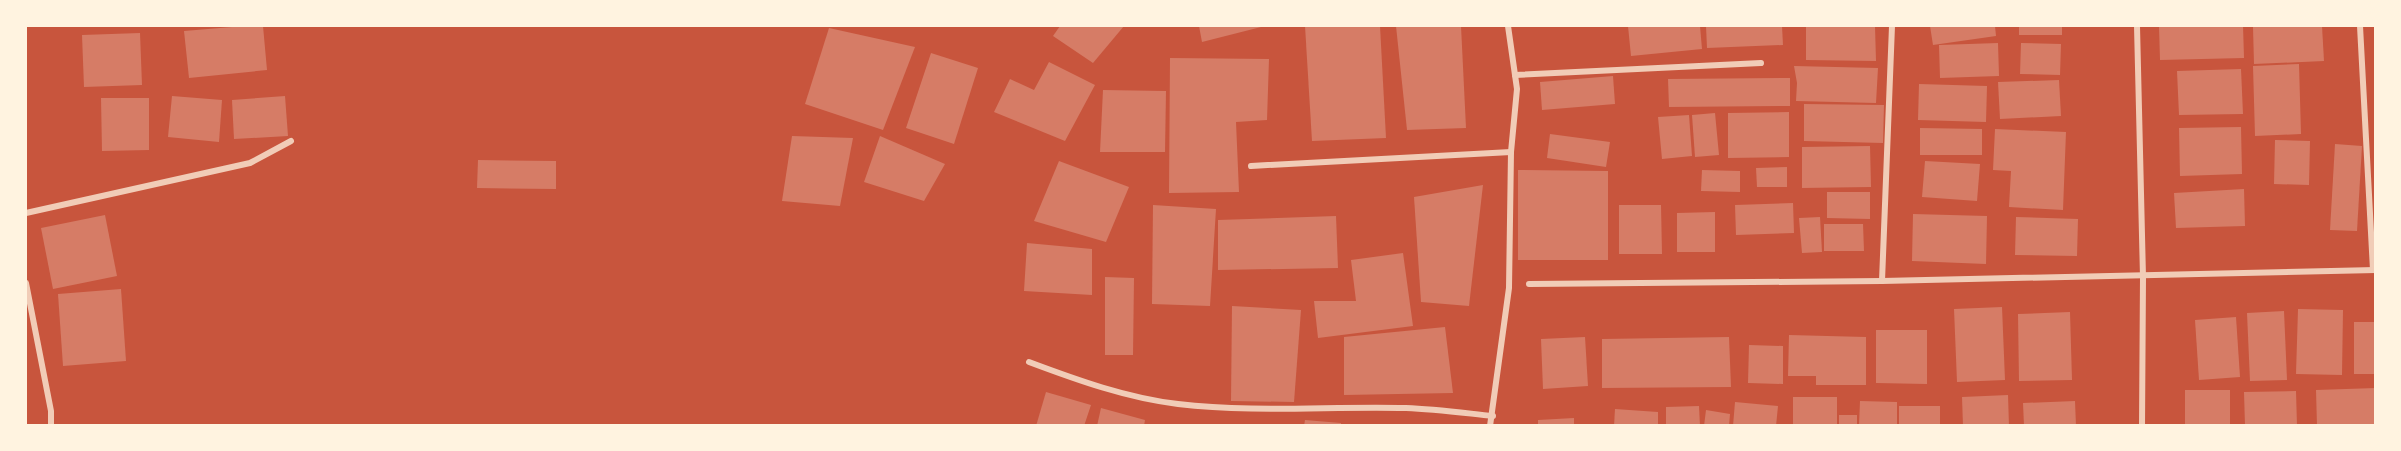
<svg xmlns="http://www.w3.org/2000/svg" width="2401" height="451" font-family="Roboto,sans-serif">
	<rect width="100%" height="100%" fill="#c8553d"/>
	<g fill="#d67c66">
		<path d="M244 26H263L267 70 189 78 184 31Z"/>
		<path d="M1060 26H1124L1093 63 1053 36Z"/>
		<path d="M1199 26H1265L1202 42Z"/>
		<path d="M1305 26H1380L1386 138 1312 141Z"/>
		<path d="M1396 26H1461L1466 128 1407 130Z"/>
		<path d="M1628 26H1700L1702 49 1631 56Z"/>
		<path d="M1706 26H1782L1783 45 1707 48Z"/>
		<path d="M1806 26H1875L1876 61 1806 60Z"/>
		<path d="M1930 26H1995L1996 36 1933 45Z"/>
		<rect x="2019" y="26" width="43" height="9"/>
		<path d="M2159 26H2243L2244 58 2160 60Z"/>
		<path d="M2299 26H2322L2324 61 2254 64 2253 27Z"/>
		<path d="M829 28 915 47 883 130 805 104Z"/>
		<path d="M140 33 142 85 84 87 82 35Z"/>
		<path d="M1998 43 1999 76 1940 78 1939 45Z"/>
		<path d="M2021 43 2061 44 2060 75 2020 74Z"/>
		<path d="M931 53 978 68 954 144 906 128Z"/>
		<path d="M1170 58 1269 59 1267 120 1236 122 1239 192 1169 193Z"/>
		<path d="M1049 62 1095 85 1065 141 994 112 1010 79 1034 90Z"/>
		<path d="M2299 64 2301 134 2255 136 2253 66Z"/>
		<path d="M1794 66 1878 68 1876 103 1796 101 1797 83Z"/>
		<path d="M2241 69 2243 114 2179 115 2177 71Z"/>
		<path d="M1613 76 1615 104 1542 110 1540 82Z"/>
		<path d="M1790 78V106L1669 107 1668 79Z"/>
		<path d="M2059 80 2061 116 2000 119 1998 82Z"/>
		<path d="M1919 84 1987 86 1986 122 1918 120Z"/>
		<path d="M1103 90 1166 91 1165 152H1100Z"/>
		<path d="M172 96 222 100 219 142 168 137Z"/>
		<path d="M285 96 288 136 234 139 232 100Z"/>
		<path d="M101 98H149V150L102 151Z"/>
		<path d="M1804 104 1884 105 1883 143 1804 141Z"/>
		<path d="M1789 112V157L1728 158V113Z"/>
		<path d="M1715 113 1719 155 1695 157 1692 115Z"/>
		<path d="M1689 115 1692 156 1662 159 1658 117Z"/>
		<path d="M2241 127 2242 174 2180 176 2179 128Z"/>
		<path d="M1920 128 1982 129V155H1920Z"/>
		<path d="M1995 129 2066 132 2063 210 2009 207 2011 171 1993 170Z"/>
		<path d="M1550 134 1610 142 1606 167 1547 158Z"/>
		<path d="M792 136 853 138 840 206 782 201Z"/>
		<path d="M880 136 945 164 924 201 864 182Z"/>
		<path d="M2275 140 2310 141 2309 185 2274 184Z"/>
		<path d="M2335 144 2362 146 2357 231 2330 230Z"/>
		<path d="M1870 146 1871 187 1802 188V147Z"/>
		<path d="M478 160 556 161V189L477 188Z"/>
		<path d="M1059 161 1129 187 1106 242 1034 221Z"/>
		<path d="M1925 161 1980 164 1977 201 1922 197Z"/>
		<path d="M1787 167V187H1757L1756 168Z"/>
		<path d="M1518 170 1608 171V260H1518Z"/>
		<path d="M1702 170 1740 171V192L1701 191Z"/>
		<path d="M1483 185 1469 306 1421 302 1414 197Z"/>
		<path d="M2244 189 2245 226 2176 228 2174 193Z"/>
		<path d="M1827 192H1870V219L1827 218Z"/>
		<path d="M1793 203 1794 233 1736 235 1735 205Z"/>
		<path d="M1153 205 1216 209 1210 306 1152 304Z"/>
		<path d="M1619 205H1661L1662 254H1619Z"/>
		<path d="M1715 212V252H1677V213Z"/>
		<path d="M1913 214 1987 216 1986 264 1912 261Z"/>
		<path d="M105 215 117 276 53 289 41 228Z"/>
		<path d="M1336 216 1338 268 1218 270V220Z"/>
		<path d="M1820 217 1822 252 1802 253 1799 218Z"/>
		<path d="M2016 217 2078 219 2077 256 2015 255Z"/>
		<path d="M1824 224H1863L1864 251H1824Z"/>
		<path d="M1027 243 1092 249V295L1024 291Z"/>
		<path d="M1403 253 1413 326 1318 338 1314 301H1356L1351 260Z"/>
		<path d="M1105 277 1134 278 1133 355H1105Z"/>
		<path d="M121 289 126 361 63 366 58 294Z"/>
		<path d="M1232 306 1301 310 1294 402 1231 401Z"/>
		<path d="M2002 307 2005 380 1957 382 1954 309Z"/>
		<path d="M2298 309 2343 310 2342 375 2296 374Z"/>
		<path d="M2284 311 2287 380 2250 381 2247 313Z"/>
		<path d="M2070 312 2072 380 2019 381 2018 314Z"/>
		<path d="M2236 317 2240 377 2199 380 2195 320Z"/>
		<rect x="2354" y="322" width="22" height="52"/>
		<path d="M1445 327 1453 393 1344 395V337Z"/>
		<path d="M1876 330H1927V384L1876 383Z"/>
		<path d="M1789 335 1866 337V385H1816V376H1788Z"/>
		<path d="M1585 337 1588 386 1543 389 1541 339Z"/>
		<path d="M1729 337 1731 387 1602 388V339Z"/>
		<path d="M1749 345 1783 346V384L1748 383Z"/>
		<path d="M2376 388V426H2317L2316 390Z"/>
		<rect x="2185" y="390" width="45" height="36"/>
		<path d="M2296 391 2297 426H2245L2244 392Z"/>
		<path d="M1046 392 1091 405 1084 426H1036Z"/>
		<path d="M2008 395 2009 426H1963L1962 397Z"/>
		<rect x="1793" y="397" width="44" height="29"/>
		<path d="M1860 401 1897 402V426H1859Z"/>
		<path d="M2075 401 2076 426H2024L2023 403Z"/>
		<path d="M1735 402 1778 406 1776 426H1733Z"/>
		<path d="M1699 406 1700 426H1666V407Z"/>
		<rect x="1899" y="406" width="41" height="20"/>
		<path d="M1101 408 1145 420 1144 426H1097Z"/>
		<path d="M1615 409 1658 412V426H1614Z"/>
		<path d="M1706 410 1730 414 1729 426H1704Z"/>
		<rect x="1839" y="415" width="18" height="11"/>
		<path d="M1574 418V426H1538V420Z"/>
		<path d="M1305 420 1341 423V426H1304Z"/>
	</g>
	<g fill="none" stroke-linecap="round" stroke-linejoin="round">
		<g stroke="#f1ccb7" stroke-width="6">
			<path d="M2137 26 2143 277 2142 426"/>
			<path d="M2360 26 2373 270"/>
			<path d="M1515 75 1761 63"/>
			<path d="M1251 166 1511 152"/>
			<path d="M26 213 250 163 291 141"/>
			<path d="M1882 281 1892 26"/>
			<path d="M26 283 51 411V426"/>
			<path d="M1529 284 1882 281 2376 270"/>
			<path d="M1029 362C1077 380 1127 398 1178 404 1254 413 1330 406 1406 408 1435 409 1464 413 1493 416"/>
			<path d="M1490 426 1509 288 1511 152 1517 89 1508 26"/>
		</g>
	</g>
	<rect width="2401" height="451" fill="none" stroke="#fff3e0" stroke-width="54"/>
</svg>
